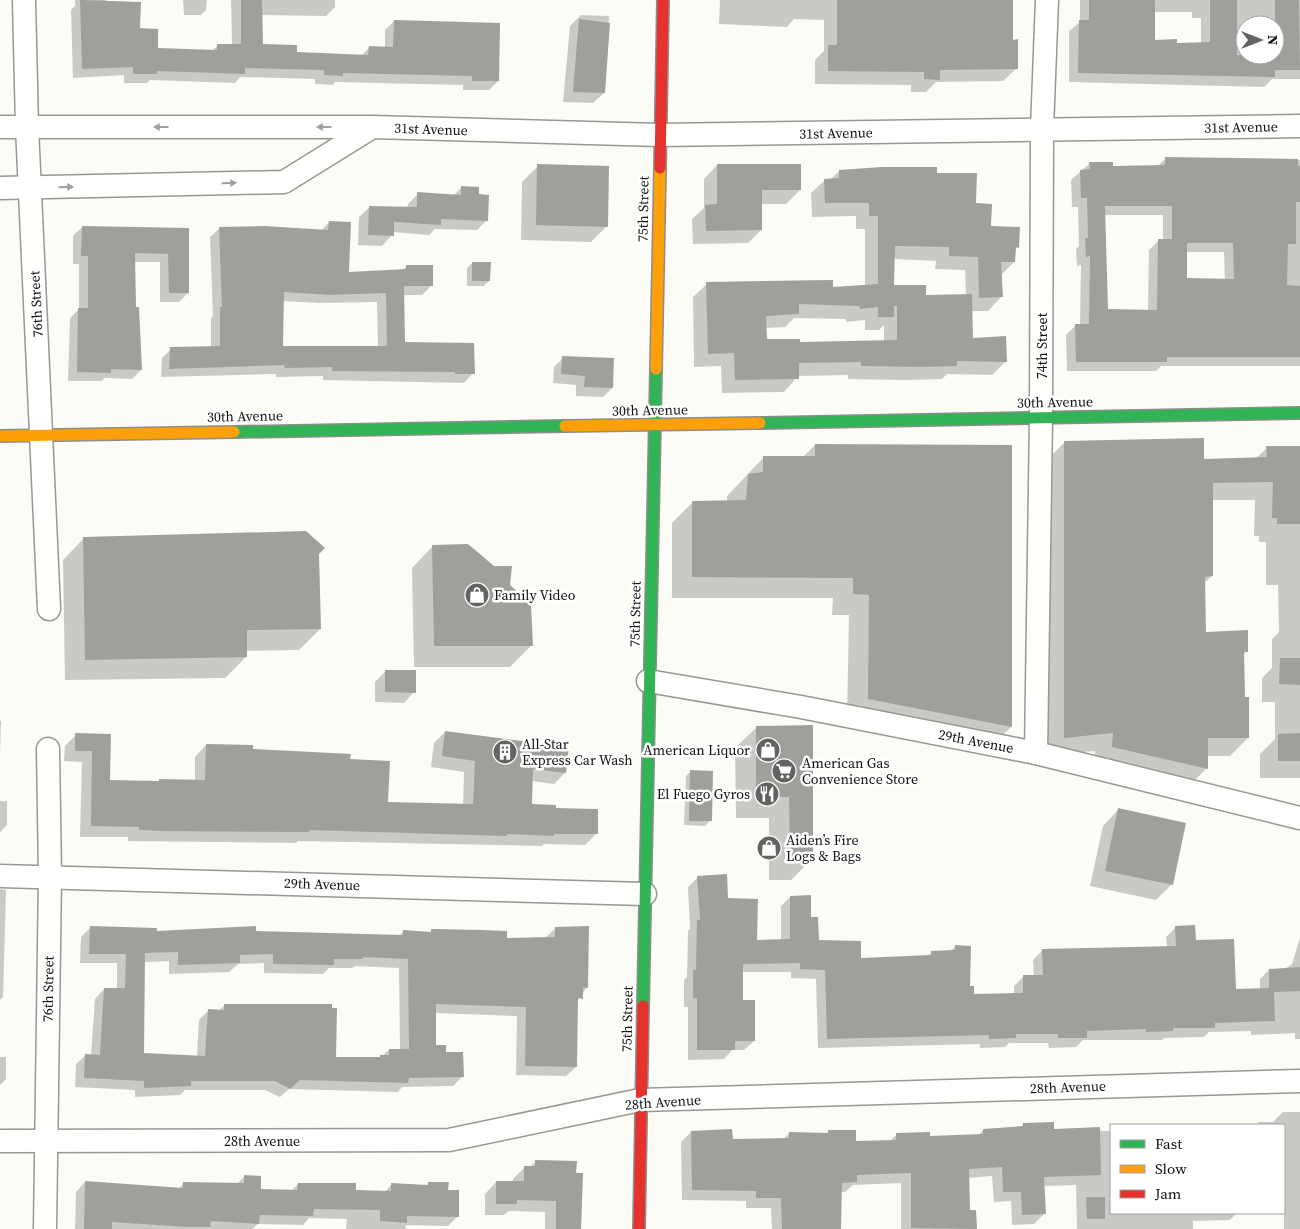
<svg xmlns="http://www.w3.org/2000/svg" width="1300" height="1229" font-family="'Source Serif 4',serif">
	<rect width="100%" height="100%" fill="#fcfcf7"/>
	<g fill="#0003" fill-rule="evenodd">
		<path d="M75 0H106V3L139 29 156 50 212 51 218 45H232L231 0H335V7L326 16 261 15 262 45 295 53 361 56 369 48H385V30L394 21 498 81 489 90H463V85L335 82 333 85 315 84V79L240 77 235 83 150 80 147 83H124V75L73 78 71 10 75 6Z"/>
		<path d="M183 0H207L206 10 201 15H184Z"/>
		<path d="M720 0H1011L1012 41 1017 68 1003 81 936 82 926 92H911V85L815 84V60L824 51V20L794 19 787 27 719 24Z"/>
		<path d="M1080 0H1300V79H1272L1264 87 1069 82V31L1080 22ZM1154 12H1192V18H1201V44L1176 45 1154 42ZM1245 25H1275V55H1245Z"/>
		<path d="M581 15 609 16 604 93 593 103 563 102 570 26Z"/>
		<path d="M1166 158 1300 160V366H1161L1156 371H1067L1066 335 1076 325H1080L1081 265 1077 266 1076 249 1079 246 1078 207H1072L1071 180 1090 163 1111 167H1157ZM1104 215H1163V240H1159L1149 250 1148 311 1107 310ZM1186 252H1224L1225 280 1186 279Z"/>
		<path d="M717 165 800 190 786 204H761V230L748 243 693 244 692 219 704 208V179Z"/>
		<path d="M538 166 607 226 591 242 521 240 522 182Z"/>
		<path d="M839 171 935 174 975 205 989 227 1018 247 1014 251V262L1001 275V297L988 311H971L972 339 1006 361 992 375 947 374 942 379 906 380 848 379V375L798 376 784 392 722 393 721 366 694 367 693 297 707 284 832 289 865 286V229H856V216L812 217 811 193 825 180H830ZM894 259 936 261 935 269 965 270 966 295 925 296 893 286ZM794 318 846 319V322L865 320V330H879L884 325V341L799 343 766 340 765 328 785 327Z"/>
		<path d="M462 187 477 196 487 220 477 230 435 229 429 235 392 232V235L382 246 358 245 359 217 370 207 407 208 408 204 418 194 453 196Z"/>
		<path d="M329 222 348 273 402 271 407 266 431 286 422 295H403L404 344 473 373 464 383 323 380V376L276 377V374L161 377 162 358 171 349 211 348V318L213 316 210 237 220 228 321 231ZM283 301 320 303 377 302 378 347H282Z"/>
		<path d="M82 227 188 229V293L179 302H160V262H133L134 309 141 370 132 379 105 378 101 381H68L70 318 79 309V264H73V236Z"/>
		<path d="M472 263 489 281 484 286H467V268Z"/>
		<path d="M563 358 612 388 603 397 576 396V385L553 383 554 367Z"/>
		<path d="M1065 442 1203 460 1256 458 1267 448 1300 447V778H1260V754L1275 739V702H1262V678L1272 668V639L1279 632 1278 585H1266V542H1259V536H1254L1255 500H1212V576L1204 583 1205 633 1247 651 1243 655V698L1248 738 1230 756H1206L1207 768 1188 787 1094 765 1095 751 1046 755V461Z"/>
		<path d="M815 445 1010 447 1011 727 990 748 847 719 849 615H832L833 598H672V523L693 502H727V496L764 457H803Z"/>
		<path d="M84 538 318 554 320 629 299 650 246 651V657L225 678 65 680 63 560Z"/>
		<path d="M433 546 509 586 531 646 510 667H414L412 568Z"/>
		<path d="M386 671 414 692 404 703 375 702V682Z"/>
		<path d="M0 721H1L0 755Z"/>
		<path d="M811 726 812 859 791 880H769V818H736L735 748 757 727Z"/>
		<path d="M445 732 565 773 554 784 532 781 531 805 554 810 596 834 585 845 544 844 542 846 298 841 296 843 128 841V837H80L82 762 64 761 65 746 76 735H110L109 781H195V757L206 745 349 760 386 803 463 805 464 772 431 767 434 743Z"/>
		<path d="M691 771 710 821 705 826 684 825 686 776Z"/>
		<path d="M0 801H7V825L0 832Z"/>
		<path d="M1118 810 1171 885 1156 900 1090 886 1103 826Z"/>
		<path d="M698 877 727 899 756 941H781V906L790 897 810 918 817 942 860 959 927 956 932 952 950 951 956 946 968 988 973 996 1014 994V986L1023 977H1034L1033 960 1043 950 1167 947 1166 937 1176 927 1195 942 1235 990 1260 989V979L1269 970 1285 969 1292 964 1300 938V1039H1295V1033L1251 1035V1031L1209 1032 1204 1037 1165 1038 1162 1040H1083L1076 1047 1049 1048 1048 1043H1009L1005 1047 980 1048V1044L818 1048 816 979 791 978V972H742V1001L754 1041 744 1050H732L724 1059 688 1060V1007H684V980L687 977 688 931 690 929 688 887Z"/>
		<path d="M0 889 6 890 3 997 0 1000Z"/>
		<path d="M90 928 156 932 398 937 404 931 429 933 432 930 506 939 546 937 556 928 587 987 576 1003V1067L566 1076 516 1075 517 1016 435 1013 434 1046 445 1053 462 1077 453 1086 402 1087 398 1092 289 1089 280 1097 265 1090H185L180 1095 135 1097V1090L75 1087 76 1064 86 1055H91L95 999 104 989H117V963H80L81 937ZM169 961V974L229 972 238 964 264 963V973L323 974 329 968H352L355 966 399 968 400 1050H389L378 1059 335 1058 225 1005 218 1011H208L199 1020 197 1057 143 1054 144 962Z"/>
		<path d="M0 1057H6V1079L0 1085Z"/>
		<path d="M1283 1112H1300V1229H1284V1125H1256L1259 1122H1273Z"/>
		<path d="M1024 1124 1053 1130 1111 1131V1213H1237L1230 1220 1193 1221V1229H1077L1076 1185 1043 1186 1045 1213 1034 1224 1012 1225 1011 1201 994 1202 992 1176 968 1178 969 1211H975V1229H901V1183L853 1185 845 1192H841L840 1229H772L771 1208H746V1201L682 1200 681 1142 691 1132 731 1140 784 1139 789 1133 826 1134 828 1132 855 1142 890 1141 896 1135 929 1137 978 1136 983 1130 1021 1127Z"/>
		<path d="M536 1161 582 1174 581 1229H545V1212L509 1211 504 1215H485V1194L496 1182 513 1183V1179L525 1167 529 1168Z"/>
		<path d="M245 1176 260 1190 291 1191 298 1184 355 1192 384 1193 392 1184 426 1186 429 1183 447 1191 457 1217 448 1226 406 1225 405 1229H346L347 1219 309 1218 303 1225 258 1224 252 1229H75L76 1192 85 1182 178 1189 184 1183 237 1184Z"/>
	</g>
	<g fill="#a09f9c" fill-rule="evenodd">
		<path d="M80 0 141 2 140 28 158 29V48L217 50V44H241V0H262L263 44 297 45V52L368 55 369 46 393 47 394 20 500 23 499 81H472V76L343 73V76L324 75V70L245 68V74L157 71V74H133V67L82 69Z"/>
		<path d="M837 0H1013V40L1018 39V69L940 70V80L924 79V72L828 71V45H837Z"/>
		<path d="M1089 0H1155V40L1177 39V43L1210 42V0H1237V55H1275V0H1299L1300 70H1275V77L1078 73 1079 20H1089Z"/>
		<path d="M579 19 610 23 605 93 573 92Z"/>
		<path d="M1165 157 1298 159V166H1300V202H1296V244H1288L1287 285 1300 286V357H1167V362H1076L1075 324H1089L1090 256 1086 257 1085 238H1088L1087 198H1081L1080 170 1090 169 1089 162H1113V166L1165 165ZM1105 206H1172V239H1158L1157 310 1108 309ZM1187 243H1233L1234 279 1187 278Z"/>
		<path d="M537 164 609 166 608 227 536 225Z"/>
		<path d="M717 164H801V190H762V230L706 231 705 205 717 204Z"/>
		<path d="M882 167H937V173H977L976 203 992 204 991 226 1020 227 1019 248 1016 247 1015 262H1001L1003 297 979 298 978 257 949 256V247L895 246 894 285H926V295L972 294 973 338 1006 336 1007 362 957 361V366L920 367 861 366V362L799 363V379L735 380 734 353 708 354 706 282 833 280V287L878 284V216H869V203H825L824 179 839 178V170ZM799 304 859 306 860 309 878 307V317H894V306H897V340L800 342V339H767L766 316 799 314Z"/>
		<path d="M461 186 479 187V194L489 195 488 221 441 219V225L394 222V236L368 235 369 206 417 207V192L461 195Z"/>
		<path d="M329 221 351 222 349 272 406 269V265H433V286H404L405 342 474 343 475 374H455V372L332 371V367L285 368 284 365 169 369 170 347 220 346V307H222L219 227 264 226 328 230ZM284 292 330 295 386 293 387 346H283Z"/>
		<path d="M82 226 189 228V293H169L168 254 135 253 136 307H139L142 370 111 369V373L77 372 78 308H88V256H81Z"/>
		<path d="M472 262H491L490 281H472Z"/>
		<path d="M562 356 614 358 613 388 584 387 585 376 561 374Z"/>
		<path d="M1204 438V459L1267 457 1266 446H1300V524H1277V518H1272L1273 482 1213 483V576L1205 577 1206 632 1248 630V652H1244L1245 697H1249V738H1208V769L1112 747 1113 733 1064 738V441Z"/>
		<path d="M815 444 1012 445V727L868 699 869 595 853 594V578L692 577V501L746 500 748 474 763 472V456H815Z"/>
		<path d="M306 531 325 548 319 554 321 629 247 630V657L85 660 83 537Z"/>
		<path d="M468 544 494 566H512L510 585 531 604 533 646H434L432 545Z"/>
		<path d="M1280 658H1300V685L1279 684Z"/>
		<path d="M385 670H416V693L385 692Z"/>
		<path d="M813 725V860H790L789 797H756V726Z"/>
		<path d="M445 731 569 747 566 773 533 769 532 804 556 805V808L598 809V834H554V836L507 834V836L309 830V832L161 831 139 830V827L91 826 92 751H75V733L111 734 110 780 159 781V779L205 780 206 744 253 745V749L351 754 350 759 390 761 388 802 473 804 475 761 442 756Z"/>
		<path d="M1300 733V761H1278V734Z"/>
		<path d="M690 770 713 771 712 821H689Z"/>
		<path d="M1118 808 1186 823 1173 885 1105 871Z"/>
		<path d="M727 874 728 898 758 899 757 940 790 939V896L811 895V917H818L819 940 861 941V958L931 955V951L955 950V945L971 946 970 986H974V994L1023 993V975H1043L1042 949 1176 946 1175 926 1195 925 1196 940 1234 939 1236 989 1269 988V969L1300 967V991L1274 992 1275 1021 1215 1023V1028H1173V1031L1146 1032V1029L1087 1031V1038H1058V1034H1016V1038L989 1039V1035L827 1039 825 970 800 969V963L743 964V1000H755V1041H735V1050H697V998H693V970H696L697 920H700L697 876Z"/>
		<path d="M90 926 157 928V931L256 926V931L403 935V930L431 932V929H437L482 930 507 931V938L555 937V927L589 926 588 988 583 987V999L578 998 577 1067 525 1066 526 1007 436 1004V1045H446V1052H463L464 1077 409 1078 408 1083 300 1080 290 1089 275 1081H191V1086L144 1088V1081L84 1078 85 1054 100 1055 104 988H125L126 954H89ZM178 952V965L240 963V955L273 954V964L334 965V959H363V957L408 959 409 1049H389V1055H380V1057H336L337 1008H332V1004H224V1010L208 1009 205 1056 144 1053 145 953Z"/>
		<path d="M1054 1122V1129L1100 1127 1101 1175 1044 1177 1046 1214 1022 1215 1021 1192H1003L1002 1167 969 1169 970 1210H976L977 1229 911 1228V1173L857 1175V1182L842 1183 841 1229H782L781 1198H756V1191L692 1190 691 1131 732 1129 733 1139 789 1138V1132L828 1133V1130H856V1141L896 1140V1133L930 1132V1136L983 1134V1129L1023 1126V1123Z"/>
		<path d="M535 1160 577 1161 576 1173H583L581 1229H556V1201L517 1200V1204H496V1181H524V1166H535Z"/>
		<path d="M244 1175 261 1176V1189L297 1190 298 1183H356V1190L391 1191V1183L428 1185V1182H449L448 1190H459V1217L407 1216V1223L380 1221V1210L314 1209 313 1216 260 1215 259 1224 211 1221 210 1227H188L112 1222V1229H84L85 1181 183 1188V1182L244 1183Z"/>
		<path d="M1086 1197H1105V1219H1087Z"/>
	</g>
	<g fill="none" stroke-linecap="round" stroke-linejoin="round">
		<defs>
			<g id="street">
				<path d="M24 0 27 127 49 609"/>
				<path d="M0 127H372L660 135 1300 126"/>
				<path d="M0 188 284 182 371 128"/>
				<path d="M648 681 801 707 1036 753 1300 818"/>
				<path d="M1036 753 1041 417 1042 129 1047 0"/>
				<path d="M0 876 645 894"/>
				<path d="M0 1141 449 1140 640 1100 1300 1081"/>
				<path d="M45 1229 50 876 48 749"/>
			</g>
			<g id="fast">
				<path d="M760 423 1300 413"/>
				<path d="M234 432 565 426"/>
				<path d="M643 1006 656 369"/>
			</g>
			<g id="slow">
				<path d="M656 369 660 168"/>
				<path d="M565 426 760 423"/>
				<path d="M0 436 234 432"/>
			</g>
			<g id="jam">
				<path d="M660 168 663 0"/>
				<path d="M639 1229 643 1006"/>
			</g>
		</defs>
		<use href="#street" stroke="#979795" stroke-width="25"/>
		<use href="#fast" stroke="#8d8d8b" stroke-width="14"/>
		<use href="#slow" stroke="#8d8d8b" stroke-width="14"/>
		<use href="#jam" stroke="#8d8d8b" stroke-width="14"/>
		<use href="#street" stroke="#fffffe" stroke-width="22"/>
		<use href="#fast" stroke="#30b455" stroke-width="11"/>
		<use href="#slow" stroke="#ff9f0a" stroke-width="11"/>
		<use href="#jam" stroke="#e5322d" stroke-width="11"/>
	</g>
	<defs><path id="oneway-solid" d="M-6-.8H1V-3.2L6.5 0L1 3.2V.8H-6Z" transform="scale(1.25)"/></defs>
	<g fill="#a0a09f">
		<use href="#oneway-solid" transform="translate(161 127) rotate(-180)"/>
		<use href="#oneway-solid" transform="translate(324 127) rotate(-180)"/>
		<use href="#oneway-solid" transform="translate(229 183) rotate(-1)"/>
		<use href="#oneway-solid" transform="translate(66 187) rotate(-1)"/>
	</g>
	<defs>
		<symbol id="shop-disc" viewBox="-11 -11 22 22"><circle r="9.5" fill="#636362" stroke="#fff"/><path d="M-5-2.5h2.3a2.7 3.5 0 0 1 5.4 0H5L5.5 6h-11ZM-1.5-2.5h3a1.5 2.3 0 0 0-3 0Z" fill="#fff"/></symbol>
		<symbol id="building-disc" viewBox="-11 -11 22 22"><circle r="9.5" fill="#636362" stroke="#fff"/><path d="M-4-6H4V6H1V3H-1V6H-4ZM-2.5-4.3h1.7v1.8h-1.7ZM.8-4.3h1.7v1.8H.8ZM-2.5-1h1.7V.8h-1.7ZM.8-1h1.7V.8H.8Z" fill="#fff"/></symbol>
		<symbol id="supermarket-disc" viewBox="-11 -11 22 22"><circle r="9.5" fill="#636362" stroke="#fff"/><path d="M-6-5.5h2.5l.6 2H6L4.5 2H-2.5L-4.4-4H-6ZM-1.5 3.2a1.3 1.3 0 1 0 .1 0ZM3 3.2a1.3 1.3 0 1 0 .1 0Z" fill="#fff"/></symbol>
		<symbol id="restaurant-disc" viewBox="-11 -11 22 22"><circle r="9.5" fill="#636362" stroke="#fff"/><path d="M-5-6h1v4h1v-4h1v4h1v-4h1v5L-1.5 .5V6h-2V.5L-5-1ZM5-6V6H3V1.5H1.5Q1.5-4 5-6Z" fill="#fff"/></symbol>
	</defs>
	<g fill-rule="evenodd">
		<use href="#shop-disc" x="463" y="581" width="28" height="28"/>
		<use href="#shop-disc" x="754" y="736" width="28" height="28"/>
		<use href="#building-disc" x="491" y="738" width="28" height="28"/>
		<use href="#supermarket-disc" x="770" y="757" width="28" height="28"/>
		<use href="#restaurant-disc" x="753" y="780" width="28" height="28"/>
		<use href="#shop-disc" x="755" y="834" width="28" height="28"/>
	</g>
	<g text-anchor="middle" stroke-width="5" stroke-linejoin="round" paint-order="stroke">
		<g font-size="14" fill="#111" stroke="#fff">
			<text transform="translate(1241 127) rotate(-1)" y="5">31st Avenue</text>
			<text transform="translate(431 129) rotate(2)" y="5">31st Avenue</text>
			<text transform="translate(836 133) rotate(-1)" y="5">31st Avenue</text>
			<text transform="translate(643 209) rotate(-89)" y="5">75th Street</text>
			<text transform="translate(36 304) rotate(-93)" y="5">76th Street</text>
			<text transform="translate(1042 346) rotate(-90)" y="5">74th Street</text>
			<text transform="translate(1055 402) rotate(-1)" y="5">30th Avenue</text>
			<text transform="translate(650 410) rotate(-1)" y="5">30th Avenue</text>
			<text transform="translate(245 416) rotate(-1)" y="5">30th Avenue</text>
			<text transform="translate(635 614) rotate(-89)" y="5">75th Street</text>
			<text transform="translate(976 741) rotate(11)" y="5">29th Avenue</text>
			<text transform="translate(322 884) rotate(2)" y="5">29th Avenue</text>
			<text transform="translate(48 989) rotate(-89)" y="5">76th Street</text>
			<text transform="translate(627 1019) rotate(-89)" y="5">75th Street</text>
			<text transform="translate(1068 1087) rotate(-2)" y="5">28th Avenue</text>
			<text transform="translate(663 1102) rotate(-4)" y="5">28th Avenue</text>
			<text x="262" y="1146">28th Avenue</text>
		</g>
		<g font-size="14" fill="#111" stroke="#fff" text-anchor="start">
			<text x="494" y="600">Family Video</text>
			<text x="522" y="749">All-Star<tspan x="522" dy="16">Express Car Wash</tspan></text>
			<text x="750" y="755" text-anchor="end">American Liquor</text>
			<text x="802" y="768">American Gas<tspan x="802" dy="16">Convenience Store</tspan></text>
			<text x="750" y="799" text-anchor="end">El Fuego Gyros</text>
			<text x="786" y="845">Aiden’s Fire<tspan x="786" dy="16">Logs &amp; Bags</tspan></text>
		</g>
	</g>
	<rect x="1110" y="1124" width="175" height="90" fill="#ffffff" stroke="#a0a0a0"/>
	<rect x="1120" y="1140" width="25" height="8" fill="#30b455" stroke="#a0a0a0"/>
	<text x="1155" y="1149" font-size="15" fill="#111111">Fast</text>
	<rect x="1120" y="1165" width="25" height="8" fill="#ff9f0a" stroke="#a0a0a0"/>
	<text x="1155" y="1174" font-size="15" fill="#111111">Slow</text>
	<rect x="1120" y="1190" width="25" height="8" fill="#e5322d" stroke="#a0a0a0"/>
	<text x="1155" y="1199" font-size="15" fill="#111111">Jam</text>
	<g transform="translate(1260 40) rotate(90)"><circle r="24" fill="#ffffff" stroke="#a0a0a0"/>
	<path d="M0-4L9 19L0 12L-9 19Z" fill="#636362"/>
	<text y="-8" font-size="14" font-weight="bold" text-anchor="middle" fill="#111111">N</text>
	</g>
</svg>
